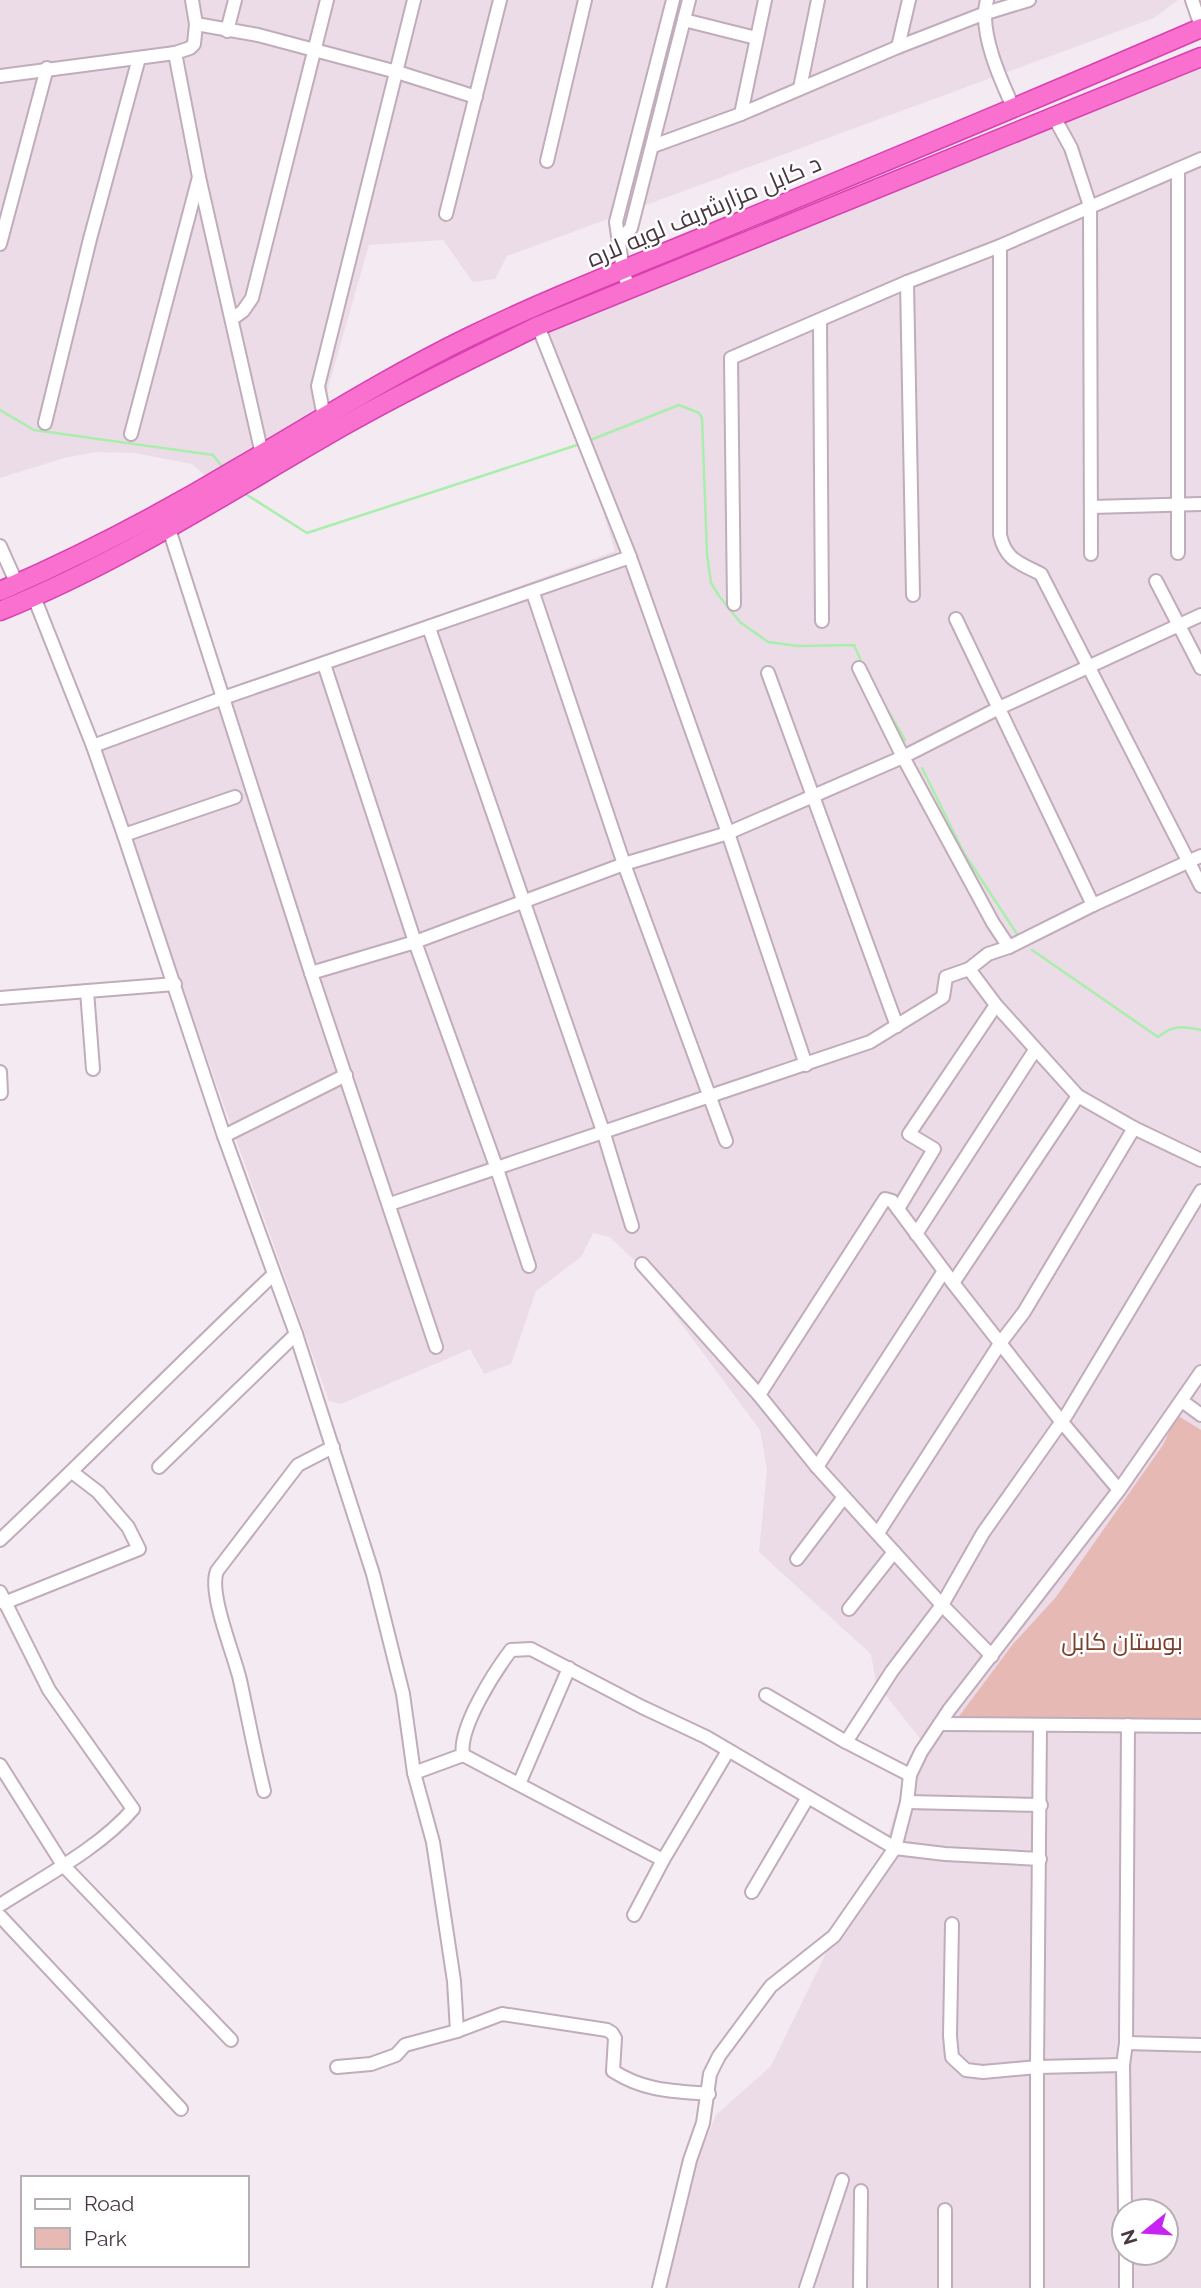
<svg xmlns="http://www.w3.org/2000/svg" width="1201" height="2288" font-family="Raleway,Cairo,sans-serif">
	<rect width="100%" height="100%" fill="#f4eaf1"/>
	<g fill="#ecdce7" fill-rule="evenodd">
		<path d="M0 0H1178L1154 18 507 256 495 279 473 282 443 240 369 245 322 409 209 479 192 464 134 453 96 452 64 458 0 478Z"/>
		<path d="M1201 64V2288H662L690 2179 716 2115 771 2066 825 1955 881 1858 906 1779 922 1741 876 1683 871 1654 759 1552 767 1469 760 1430 634 1260 610 1237 593 1233 581 1257 536 1291 511 1364 484 1374 470 1349 341 1404 329 1401 95 742 615 551 547 329ZM1124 2211H1166V2253H1124Z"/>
	</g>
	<path fill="#e7b9b4" d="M1177 1415 1201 1430V1723H954L1013 1644 1056 1597 1163 1445Z"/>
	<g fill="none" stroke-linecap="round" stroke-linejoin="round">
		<g stroke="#a9eeac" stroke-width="2.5">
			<path d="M0 410 34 430 213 455 224 469"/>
			<path d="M588 441 679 405 699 413 702 418 707 554 711 583 719 596 740 622 768 642 798 646 854 645 862 663"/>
			<path d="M244 493 307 533 577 445"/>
			<path d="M880 697 905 740"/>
			<path d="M922 768 964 853 1017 934"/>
			<path d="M1032 950 1158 1037C1173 1025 1182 1026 1201 1030"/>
		</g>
		<defs>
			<g id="minor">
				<path d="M987 0C978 31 1001 81 1014 109"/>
				<path d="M1192 0 1201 26"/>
				<path d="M684 20 756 38"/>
				<path d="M196 24 258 35 397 72 476 97"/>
				<path d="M227 31 235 0"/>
				<path d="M898 47 909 0"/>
				<path d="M175 53 199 177 262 454"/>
				<path d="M0 76 175 53 190 48 194 44 196 24 192 0"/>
				<path d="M800 88 818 0"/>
				<path d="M741 114 765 0"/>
				<path d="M1054 117 1071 148 1090 206 1091 554"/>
				<path d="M653 146 741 114 898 47 983 14 1029 0"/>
				<path d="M547 161 585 0"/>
				<path d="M1178 169V553"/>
				<path d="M446 214 500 0"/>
				<path d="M620 241 631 228 689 0"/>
				<path d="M0 244 47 68"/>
				<path d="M1000 246V535C1006 561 1020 563 1041 574L1201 886"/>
				<path d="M907 282 913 595"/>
				<path d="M629 289 623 271 616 222 673 0"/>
				<path d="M232 319 243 311 252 298 327 0"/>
				<path d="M820 321 822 621"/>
				<path d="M538 326 630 557 728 833 806 1065"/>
				<path d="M324 417 318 386 414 0"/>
				<path d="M45 423 90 239 139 58"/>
				<path d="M131 434 199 177"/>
				<path d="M1091 507 1201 504"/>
				<path d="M169 529 311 973 436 1347"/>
				<path d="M0 546 17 584"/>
				<path d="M1156 581 1201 668"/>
				<path d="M533 593 624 864 726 1141"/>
				<path d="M34 597 93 746 124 835 224 1136 296 1334 373 1574 403 1694 414 1773 433 1842 454 1981 457 2031"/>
				<path d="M734 604 731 358 907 282 1000 246 1201 159"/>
				<path d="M956 619 1093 905"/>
				<path d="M429 628 604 1134 632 1226"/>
				<path d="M324 664 415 942 497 1169 529 1266"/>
				<path d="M859 668 903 757 993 923 1009 947"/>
				<path d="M768 673 897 1026"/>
				<path d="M93 746 223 698 630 557"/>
				<path d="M124 835 235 797"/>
				<path d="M969 969 996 1005 1078 1096 1134 1128 1201 1160"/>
				<path d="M311 973 415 942 624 864 728 833 903 757 999 708 1201 615"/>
				<path d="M87 991 93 1069"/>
				<path d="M0 998 175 984"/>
				<path d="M0 1072 1 1093"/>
				<path d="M224 1136 346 1075"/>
				<path d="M390 1204 870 1042 943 997 946 977 969 969 988 954 1009 947 1093 905 1201 856"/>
				<path d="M898 1209 934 1149 909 1134 996 1005"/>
				<path d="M916 1234 1035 1050"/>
				<path d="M642 1264 759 1395 817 1467 942 1605 992 1656"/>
				<path d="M953 1283 1078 1096"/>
				<path d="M759 1395 885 1199 892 1201 953 1283 1061 1421 1119 1490"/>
				<path d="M1182 1401 1201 1415"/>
				<path d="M159 1467 296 1334"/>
				<path d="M817 1467 944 1271"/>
				<path d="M878 1533 1001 1342 1024 1312 1134 1128"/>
				<path d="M0 1540C92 1453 181 1362 273 1275"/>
				<path d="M797 1559 844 1497"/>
				<path d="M0 1592 49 1690 133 1809C101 1847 42 1878 0 1905"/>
				<path d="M4 1603 139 1549 128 1527 98 1492 72 1472"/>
				<path d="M849 1609 894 1552"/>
				<path d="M766 1695 846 1742 910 1775"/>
				<path d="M940 1724 1201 1726"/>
				<path d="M846 1742 892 1671 942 1605 983 1533 1067 1414 1201 1191"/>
				<path d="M463 1755 663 1860"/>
				<path d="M0 1765 63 1865 231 2040"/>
				<path d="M414 1773 463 1755C458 1728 495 1671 511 1650L531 1649 642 1707 706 1737 895 1848 945 1854 1040 1859"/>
				<path d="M519 1784 569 1668"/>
				<path d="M264 1791C255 1754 248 1717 240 1680 234 1654 208 1593 217 1571L298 1465 333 1447"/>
				<path d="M907 1802 1041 1805"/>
				<path d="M752 1892 808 1797"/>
				<path d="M634 1915 663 1860 728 1751"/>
				<path d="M0 1916 181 2109"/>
				<path d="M952 1924 950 2036 952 2057 966 2070 983 2072 1037 2067 1123 2065"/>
				<path d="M1126 2043 1201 2045"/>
				<path d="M337 2067 371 2064 396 2055 405 2045 457 2031 502 2014 607 2030 612 2033 615 2038 613 2071C644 2091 673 2091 709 2094"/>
				<path d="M1125 2211 1123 2065 1126 2043 1128 1725"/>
				<path d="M1126 2253V2288"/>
				<path d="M659 2288 690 2160 703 2123 710 2074 719 2056 771 1986 834 1936 895 1848 907 1802 910 1775 921 1752 949 1710 1119 1490 1201 1372"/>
				<path d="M806 2288 842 2180"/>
				<path d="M860 2288 861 2191"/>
				<path d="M945 2288V2210"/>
				<path d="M1037 2288V2067L1040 1726"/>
			</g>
			<g id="highway">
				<path d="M0 591C83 555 165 512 243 465 318 421 391 375 469 337 553 296 641 263 727 227 885 162 1044 96 1201 28"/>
				<path d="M0 611C122 562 231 490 345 425 408 389 473 358 538 326L1201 57"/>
			</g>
		</defs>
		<use href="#minor" stroke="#c0acba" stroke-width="16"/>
		<use href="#highway" stroke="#d840af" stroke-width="21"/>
		<use href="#minor" stroke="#fff" stroke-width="12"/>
		<use href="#highway" stroke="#f970cf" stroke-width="18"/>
	</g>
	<g text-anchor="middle" stroke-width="5" stroke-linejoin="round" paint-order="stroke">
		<g font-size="24" fill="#483844" stroke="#fff">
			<text transform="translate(704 211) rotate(-23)" y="8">د کابل مزارشریف لویه لاره</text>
		</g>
		<g font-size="24" fill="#79402c" stroke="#fff">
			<text x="1122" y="1650">بوستان کابل</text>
		</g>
	</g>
	<rect x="21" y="2176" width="228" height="91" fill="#ffffff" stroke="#b6afb4" stroke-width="2"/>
	<rect x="35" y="2199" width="35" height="10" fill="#ffffff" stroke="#b6afb4" stroke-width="2"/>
	<text x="84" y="2211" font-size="21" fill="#483844">Road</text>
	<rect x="35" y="2228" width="35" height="21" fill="#e7b9b4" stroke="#b6afb4" stroke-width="2"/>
	<text x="84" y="2246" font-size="21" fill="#483844">Park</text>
	<g transform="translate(1145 2232) rotate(252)"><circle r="33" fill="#ffffff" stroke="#b6afb4" stroke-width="2"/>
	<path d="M0-5L12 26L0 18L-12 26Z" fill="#c723f2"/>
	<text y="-10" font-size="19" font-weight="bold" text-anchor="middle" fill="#483844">N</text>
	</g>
</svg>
